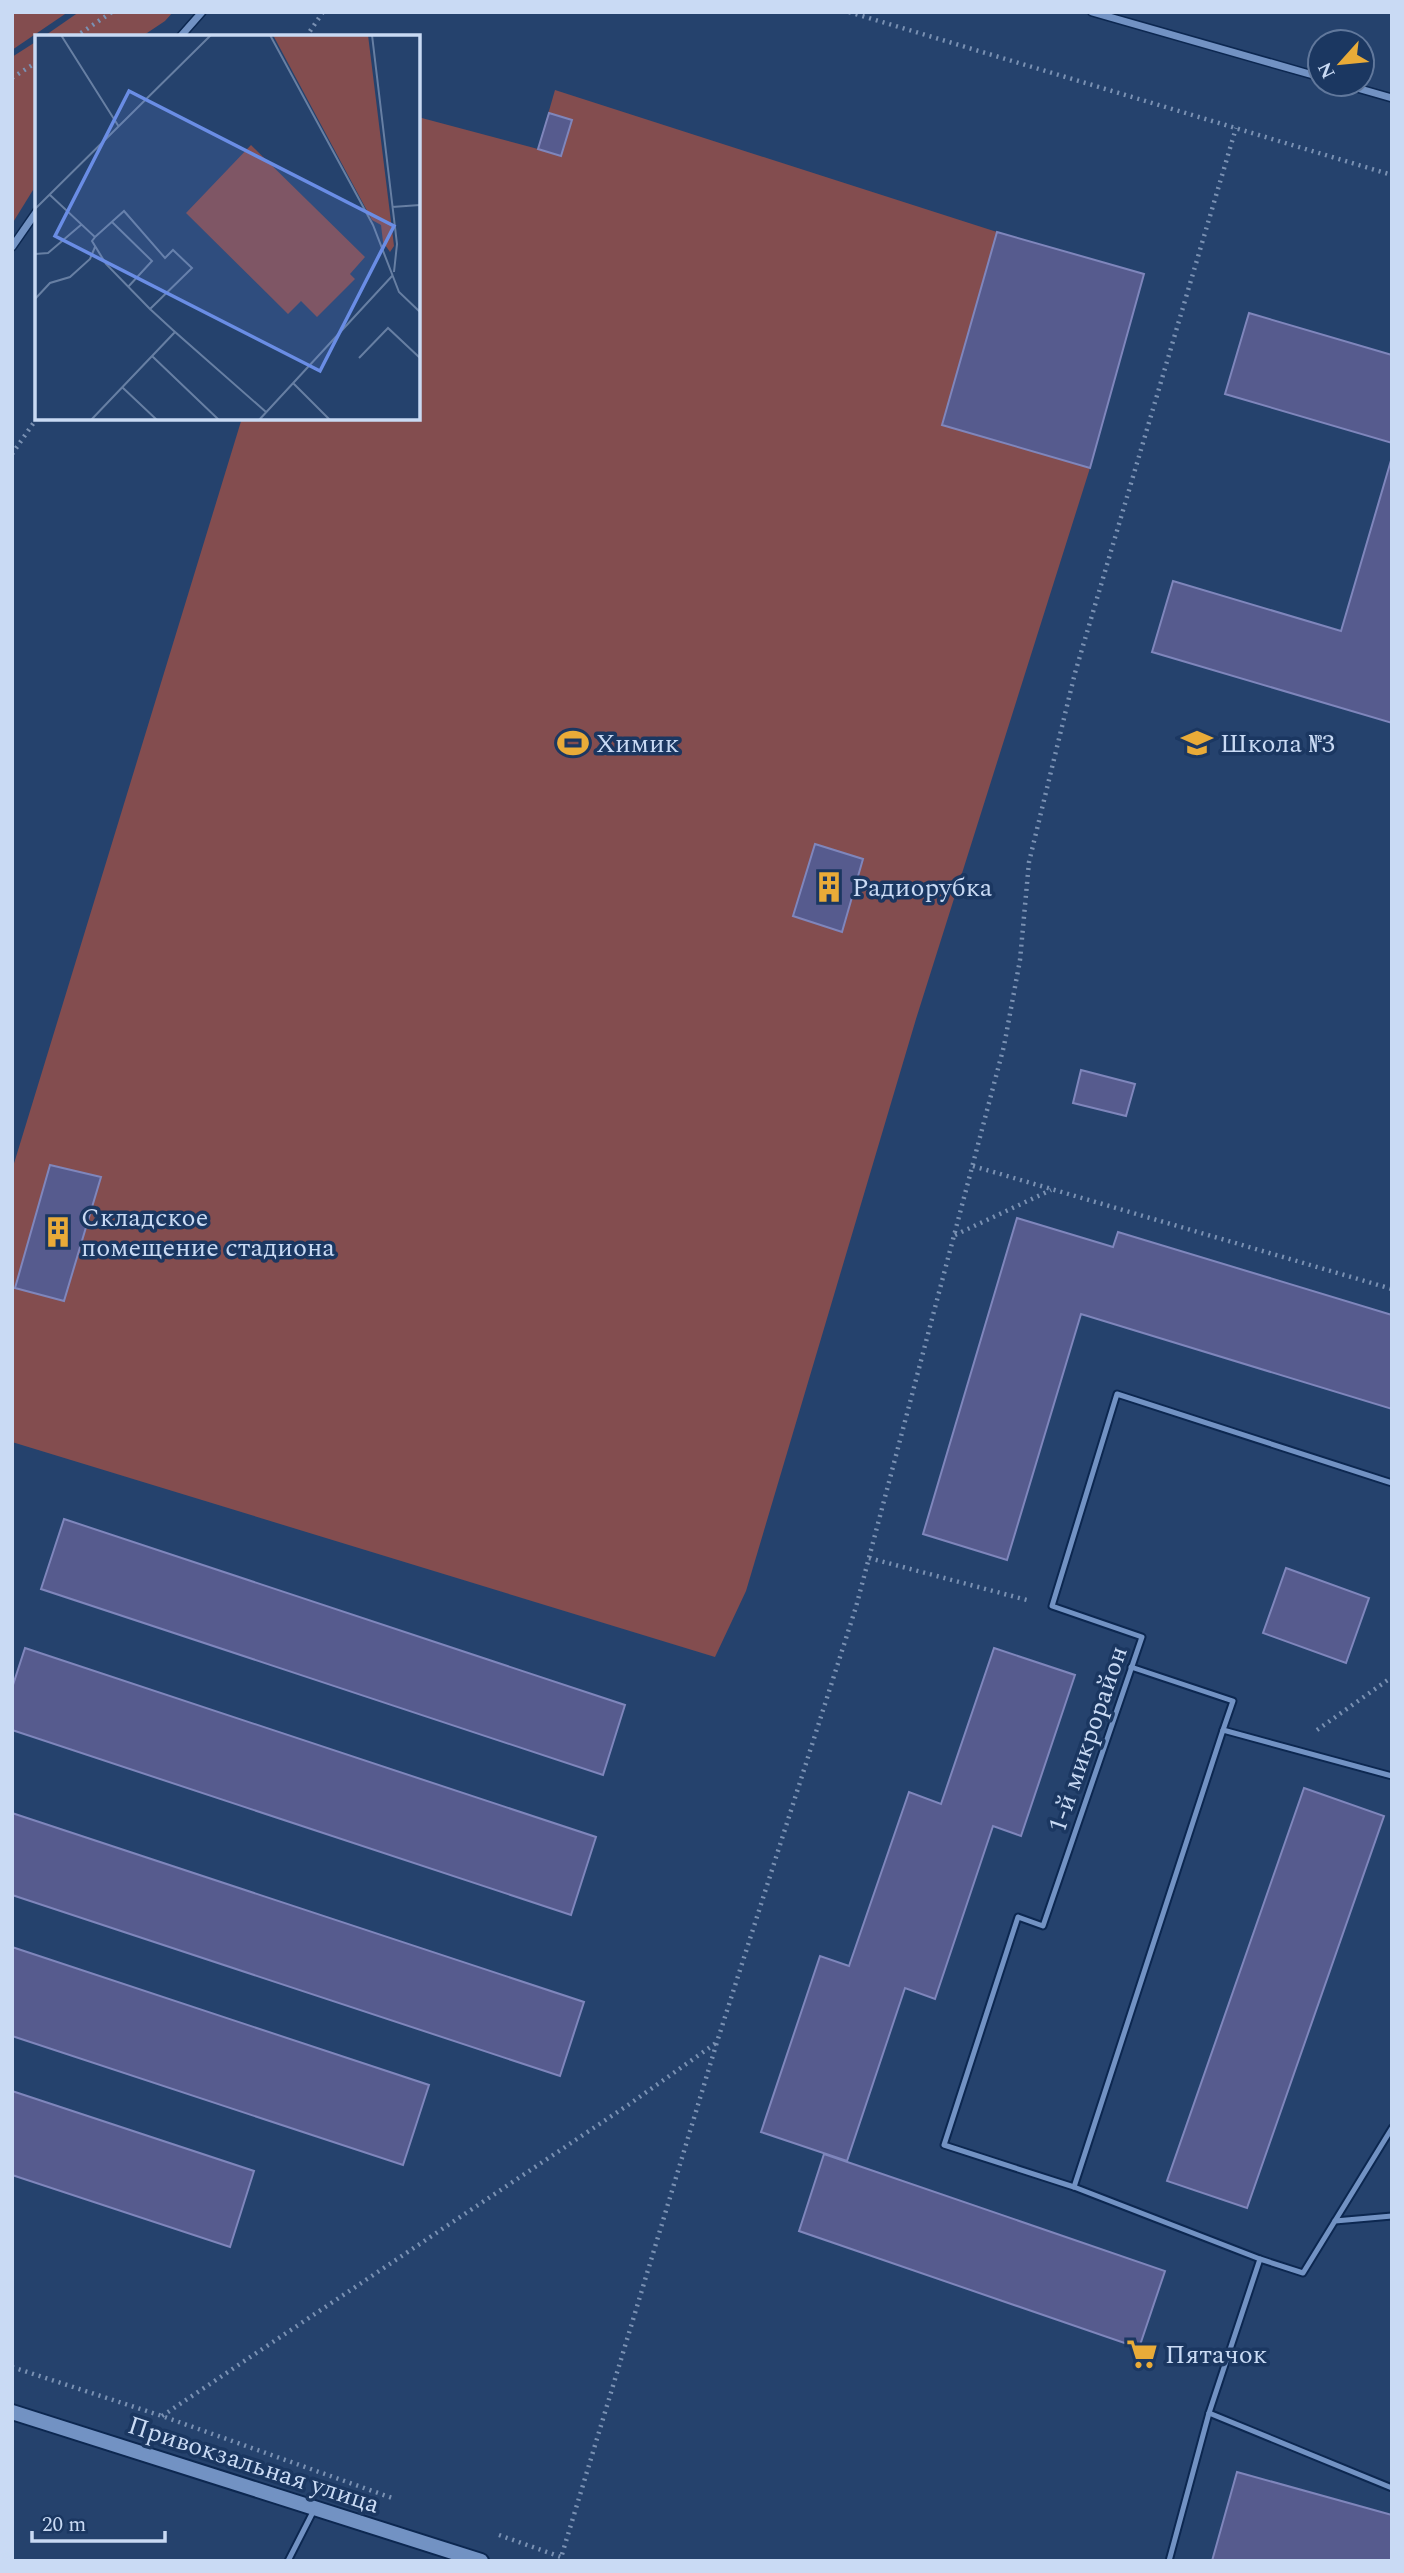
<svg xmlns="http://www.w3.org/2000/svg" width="1404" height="2573" font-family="Spectral,serif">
	<rect width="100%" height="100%" fill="#25426d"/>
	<g fill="#834d4f">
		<path d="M13 12H68L12 50Z"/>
		<path d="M79 12H173L165 21 141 37H43Z"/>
		<path d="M37 41 33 190 12 224V57Z"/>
		<path d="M555 90 997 232 942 425 1090 468 916 1019 746 1591 715 1657 12 1442V1170L242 418H418V117L538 149Z"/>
	</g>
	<g fill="#565b8e" stroke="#7f86bc" stroke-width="2">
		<path d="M549 113 572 120 561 156 538 149Z"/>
		<path d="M997 232 1144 274 1090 468 942 425Z"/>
		<path d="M1249 313 1392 355V443L1225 394Z"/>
		<path d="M1392 457V723L1152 652 1173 581 1341 631Z"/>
		<path d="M815 844 863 859 842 932 793 916Z"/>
		<path d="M1081 1070 1135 1084 1126 1116 1073 1103Z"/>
		<path d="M50 1165 101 1177 64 1301 15 1288Z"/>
		<path d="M1017 1218 1113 1247 1118 1232 1392 1315V1409L1081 1314 1007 1560 923 1534Z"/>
		<path d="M64 1519 625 1705 603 1775 41 1589Z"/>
		<path d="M1286 1568 1369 1598 1346 1663 1263 1633Z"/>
		<path d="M25 1648 596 1837 571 1915 12 1730V1688Z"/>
		<path d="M994 1648 1075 1675 1021 1836 993 1826 935 1999 905 1988 847 2161 761 2132 820 1956 849 1966 909 1792 941 1804Z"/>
		<path d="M1304 1788 1384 1816 1247 2208 1167 2181Z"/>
		<path d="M12 1813 584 2002 560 2076 12 1895Z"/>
		<path d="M12 1947 429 2085 403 2165 12 2036Z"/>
		<path d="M12 2091 254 2171 230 2247 12 2175Z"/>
		<path d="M824 2154 1165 2271 1139 2348 799 2231Z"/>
		<path d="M1237 2472 1392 2515V2561H1212Z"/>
	</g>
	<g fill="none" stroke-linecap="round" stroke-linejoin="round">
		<defs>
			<g id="lane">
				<path d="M1131 1667 1233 1701 1223 1730"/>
				<path d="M1074 2187 1223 1730 1392 1776"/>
				<path d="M1335 2221 1392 2216"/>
				<path d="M1260 2259 1074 2187 944 2145 1018 1917 1043 1926 1142 1637 1052 1606 1117 1394 1392 1483"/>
				<path d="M1209 2413 1392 2488"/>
				<path d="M288 2561 314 2510"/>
				<path d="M1169 2561 1209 2413 1260 2259 1303 2273 1392 2128"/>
			</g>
			<g id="street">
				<path d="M1092 12 1320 77"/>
				<path d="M180 37 202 12"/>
				<path d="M1343 84 1392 98"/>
				<path d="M12 247 37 211"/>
			</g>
			<path id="secondary" d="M12 2412 481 2561"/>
		</defs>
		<use href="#lane" stroke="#0c2750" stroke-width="9"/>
		<use href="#street" stroke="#0c2750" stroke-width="10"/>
		<use href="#secondary" stroke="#0c2750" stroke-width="18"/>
		<g stroke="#7a91b3" stroke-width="4.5" stroke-dasharray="2 5" stroke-linecap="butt">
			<path d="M849 12 1392 175"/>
			<path d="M75 37 112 12"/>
			<path d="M306 37 323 12"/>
			<path d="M12 78 37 62"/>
			<path d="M12 454 37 418"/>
			<path d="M973 1166 1392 1289"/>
			<path d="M955 1235 1051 1190"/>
			<path d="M869 1558 1027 1600"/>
			<path d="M1317 1730 1392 1677"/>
			<path d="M12 2367 162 2416 395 2499"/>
			<path d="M162 2416 631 2103 716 2043"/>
			<path d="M499 2535 561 2557"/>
			<path d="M560 2561 717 2042 856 1607 1004 1046 1020 960 1029 862 1075 673 1236 128"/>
		</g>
		<use href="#lane" stroke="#7292c3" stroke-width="5"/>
		<use href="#street" stroke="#7292c3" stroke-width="7"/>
		<use href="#secondary" stroke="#7292c3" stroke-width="14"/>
	</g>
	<defs>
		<symbol id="stadium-bare" viewBox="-9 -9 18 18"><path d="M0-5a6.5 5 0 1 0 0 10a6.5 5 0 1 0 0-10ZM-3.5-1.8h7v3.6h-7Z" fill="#e9ab38" stroke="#1b3761" stroke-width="2.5" paint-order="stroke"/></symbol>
		<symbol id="school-bare" viewBox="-9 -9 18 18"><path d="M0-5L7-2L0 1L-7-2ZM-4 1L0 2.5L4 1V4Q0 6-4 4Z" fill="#e9ab38" stroke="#1b3761" stroke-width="2.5" paint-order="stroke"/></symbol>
		<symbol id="building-bare" viewBox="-9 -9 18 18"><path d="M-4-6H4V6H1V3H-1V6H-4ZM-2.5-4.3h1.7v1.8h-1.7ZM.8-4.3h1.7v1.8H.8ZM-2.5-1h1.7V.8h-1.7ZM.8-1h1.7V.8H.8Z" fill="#e9ab38" stroke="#1b3761" stroke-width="2.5" paint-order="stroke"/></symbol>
		<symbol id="supermarket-bare" viewBox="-9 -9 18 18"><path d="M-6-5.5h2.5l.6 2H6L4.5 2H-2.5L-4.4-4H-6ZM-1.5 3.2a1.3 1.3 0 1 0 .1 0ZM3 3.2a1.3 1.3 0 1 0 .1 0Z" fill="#e9ab38" stroke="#1b3761" stroke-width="2.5" paint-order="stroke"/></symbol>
	</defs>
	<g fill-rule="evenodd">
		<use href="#stadium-bare" x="551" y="721" width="44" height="44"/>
		<use href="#school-bare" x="1175" y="721" width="44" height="44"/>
		<use href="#building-bare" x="807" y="865" width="44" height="44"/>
		<use href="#building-bare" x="36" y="1210" width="44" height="44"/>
		<use href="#supermarket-bare" x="1120" y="2332" width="44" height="44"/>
	</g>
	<g text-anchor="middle" stroke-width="7" stroke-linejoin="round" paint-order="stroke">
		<g font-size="26" fill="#c9daf4" stroke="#1b3761" text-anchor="start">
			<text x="596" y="752">Химик</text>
			<text x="1220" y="752">Школа №3</text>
			<text x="852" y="896">Радиорубка</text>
			<text x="81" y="1226">Складское<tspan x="81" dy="30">помещение стадиона</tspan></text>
			<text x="1165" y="2363">Пятачок</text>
		</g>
		<g font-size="26" fill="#c9daf4" stroke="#1b3761">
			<text transform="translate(1087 1739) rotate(-71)" y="9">1-й микрорайон</text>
			<text transform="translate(254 2464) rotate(18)" y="9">Привокзальная улица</text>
		</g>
	</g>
	<g transform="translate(35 35)">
		<rect width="385" height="385" fill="#25426d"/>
		<path d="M238 0H333L359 211 355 217 348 207 346 190 337 185ZM216 110 330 222 315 239 320 244 282 282 266 266 253 279 151 178Z" fill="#834d4f"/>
		<path fill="none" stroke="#677fa3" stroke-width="2" d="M26 0 84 92M235 0 338 190 364 257 385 277M337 0 362 209 359 237M15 160 60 202 57 206 71 229 115 274 157 233 138 215 130 223 89 176 60 202M357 172 385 170M0 174 176 0M77 187 117 226 93 252M0 219 13 218 47 189M0 264 15 248 35 242 55 224 60 212M115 274 140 297M117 321 184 385M324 323 353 293 385 323M258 348 295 385M87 352 122 385M56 385 140 297 231 377M224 385 358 240"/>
		<path fill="#6a8de5" fill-opacity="0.15" stroke="#6a8de5" stroke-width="3.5" d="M94 56 359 191 285 336 20 201Z"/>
		<rect width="385" height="385" fill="none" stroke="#c9daf4" stroke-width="3.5"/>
	</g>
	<rect width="1404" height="2573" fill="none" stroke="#c9daf4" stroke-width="28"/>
	<g transform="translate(1341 63) rotate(243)"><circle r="33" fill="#1b3761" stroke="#61789c" stroke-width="2"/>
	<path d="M0-5L12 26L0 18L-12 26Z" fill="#e9ab38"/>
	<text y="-10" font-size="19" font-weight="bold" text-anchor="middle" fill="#c9daf4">N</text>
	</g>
	<path d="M32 2531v10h133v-10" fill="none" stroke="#c9daf4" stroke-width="3.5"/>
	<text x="42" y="2531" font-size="21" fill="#c9daf4" stroke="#1b3761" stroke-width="5" paint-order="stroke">20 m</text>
</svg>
